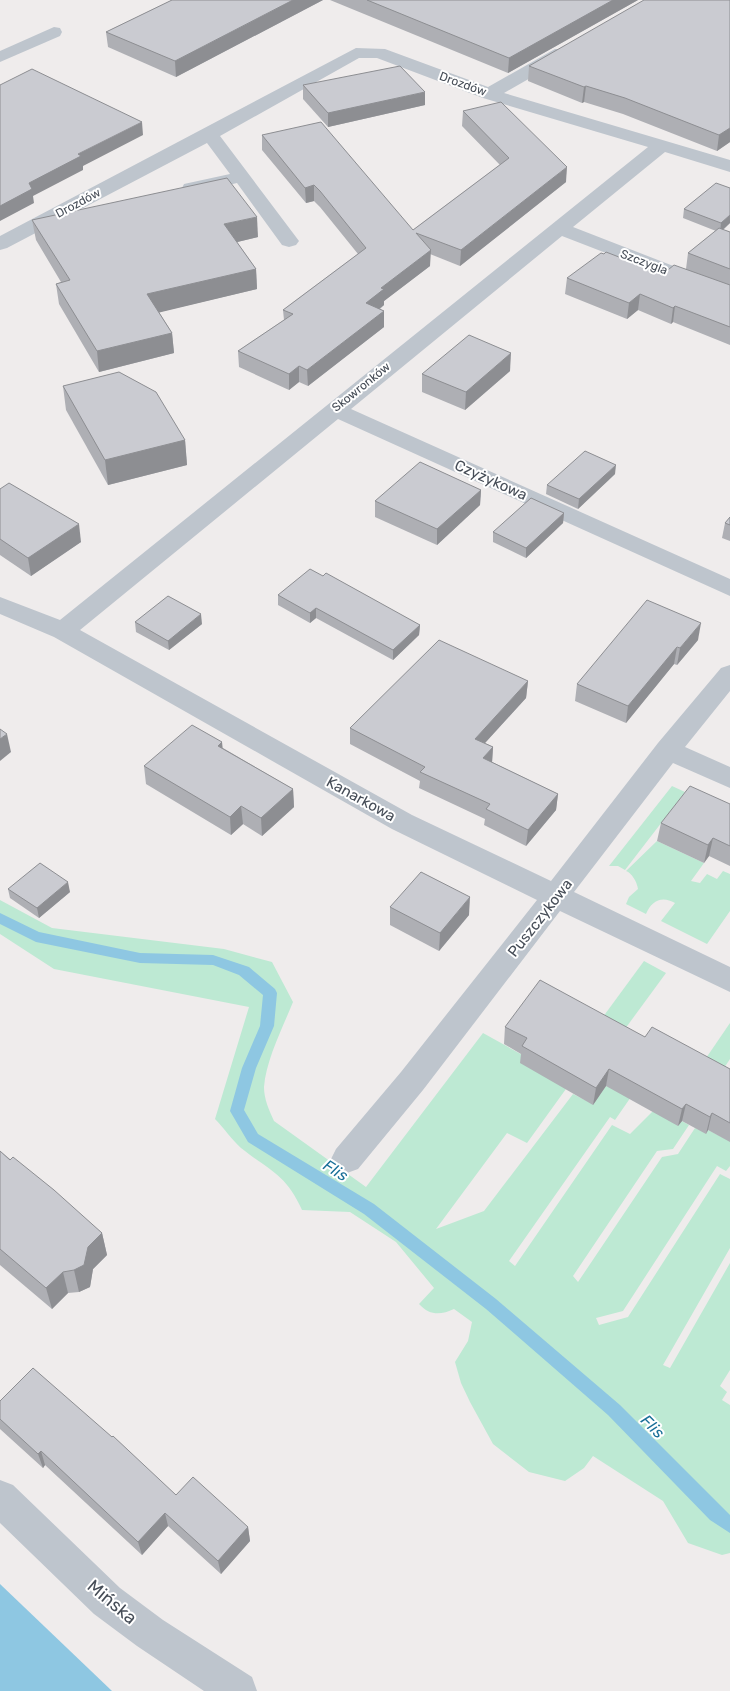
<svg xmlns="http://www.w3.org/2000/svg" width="730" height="1691" font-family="Rubik,sans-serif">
	<rect width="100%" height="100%" fill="#efecec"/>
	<g fill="#bde9d3">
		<path d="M672 786 685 792 625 870 618 866H609Z"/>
		<path d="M657 841 704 863 691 881 700 883 707 874 717 879 723 871 730 874V911L707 944 661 921 675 903C662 895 651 901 646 914L626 904 629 897 638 889C637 882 632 873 626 871Z"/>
		<path d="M0 900 52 928 224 949 272 962 293 1002C283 1027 266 1060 264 1087 264 1099 269 1110 274 1121L366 1187 483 1033 571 1082 527 1143 507 1133 436 1229 484 1211 573 1094 593 1104 606 1086 633 1094 615 1120 610 1117 509 1261 515 1266 612 1125 630 1134 657 1107 689 1125 673 1149 657 1151 573 1276 578 1282 662 1157 678 1154 695 1128 706 1133 708 1130 730 1141V1166L726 1171 717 1166 623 1311 596 1318 599 1325 628 1317 720 1174 730 1179V1248L663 1365 670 1368 730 1263V1370L720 1386 727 1392 722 1400 730 1405V1553L722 1555 688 1543 663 1501 593 1456 584 1468 565 1481 529 1472 493 1444 470 1402 461 1383 455 1362 468 1341 472 1322 454 1309C441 1315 430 1316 419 1304L434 1288 396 1242 350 1212 302 1210C286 1174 270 1171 241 1148 232 1140 224 1128 215 1119L249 1007 54 969 0 934Z"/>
		<path d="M644 961 666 973 622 1033 600 1021Z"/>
		<path d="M730 1023V1059L720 1074 702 1064Z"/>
	</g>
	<path fill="#8ec7e2" d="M0 1584 112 1691H0Z"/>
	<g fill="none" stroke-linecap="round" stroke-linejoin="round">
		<path fill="#8ec7e2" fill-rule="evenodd" d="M0 913 39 932 140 953 213 955 249 967 275 989 277 993 274 1026 256 1068 244 1110 258 1134 374 1204 496 1299 620 1405 730 1515V1533L710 1520 608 1415 486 1309 364 1214 248 1142 230 1111 242 1068 260 1026 263 995 239 975 213 965 140 963 36 942 0 924Z"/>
		<g fill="#bec5cd" fill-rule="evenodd">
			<path d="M54 27 60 28 62 32 60 36 0 62V51Z"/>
			<path d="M356 48 385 49 488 87 555 49H567L570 53 567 57 504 93 730 160V172L665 152 573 227 730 288V301L562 236 351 409 730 579V596L338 419 80 630 412 815 551 881 658 743 721 668 730 665V691L685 747 730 767V788L673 763 574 892 730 967V992L560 911 423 1090 358 1169 347 1173 336 1169 331 1159 336 1149 401 1072 537 900 392 829 54 637 0 614V597L60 620 648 147 483 98 377 58H359L220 136 299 241 296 245 289 247 282 245 237 183 191 194 184 192 182 188 184 184 230 174 207 143 7 248 0 250V236Z"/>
			<path d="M0 1480 13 1485 120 1588 163 1620 252 1677 257 1691H204L137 1646 94 1614 0 1523Z"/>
		</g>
	</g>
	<g fill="#aeafb4">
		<path d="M172 0H323L176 77 108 47 106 32Z"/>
		<path d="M330 0H638L508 73Z"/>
		<path d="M730 0V142L717 151 623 114 584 102 582 103 528 81 529 66Z"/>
		<path d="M303 85 425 105 328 127 303 99Z"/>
		<path d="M463 111 566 182 460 266 430 254V266L384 301V305L380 309 384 311V327L308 386 299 382 289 390 239 367 238 351 284 320 283 310 358 254 320 207 314 201 306 203 262 150V135L413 230 500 165 462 126Z"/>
		<path d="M730 188V223L723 230 730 232V345L673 322 671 324 638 310 627 319 565 294 567 278 663 274 686 269 688 253 716 231 683 218 684 209Z"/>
		<path d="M32 220 258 237 237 242 256 269 257 289 159 312 172 333 174 353 99 372 59 304 56 284 61 282 36 240Z"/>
		<path d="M510 371 465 410 422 392V374Z"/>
		<path d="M63 386 185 440 187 465 108 485 66 410Z"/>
		<path d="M615 474 578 509 546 494 547 485Z"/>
		<path d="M0 489 81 542 31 576 0 555Z"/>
		<path d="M481 490 480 505 437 545 375 517V501Z"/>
		<path d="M564 513 563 523 526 558 493 542V532Z"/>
		<path d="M730 517V541L722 538 725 523Z"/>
		<path d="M323 576 420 625 419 635 393 660 316 618 310 623 278 605V595Z"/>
		<path d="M135 622 202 624 169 650 136 632Z"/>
		<path d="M698 640 677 665 674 664 626 723 575 701 577 684Z"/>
		<path d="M528 681 526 698 485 743 493 747 492 762 558 794 556 810 526 846 484 825 485 819 419 788 420 781 350 744V728Z"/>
		<path d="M223 748 293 789 294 807 262 836 243 824 231 835 146 784 144 766Z"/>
		<path d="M730 804V866L709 856 704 863 657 841 661 823Z"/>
		<path d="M8 889 70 892 39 918 10 898Z"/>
		<path d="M390 907 469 915 439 951 390 925Z"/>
		<path d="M505 1027 645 1037 730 1069V1142L708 1130 706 1134 682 1121 678 1126 606 1086 593 1105 520 1063 521 1054 504 1044Z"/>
		<path d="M0 1151 102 1233 107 1255 93 1269 90 1287 79 1292 68 1293 52 1309 0 1265Z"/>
		<path d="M0 1401 176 1495 248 1527 250 1541 221 1574 168 1526 142 1555 45 1465 43 1468 0 1429Z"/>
	</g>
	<g fill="#8d8e92">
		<path d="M293 0H323L176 77 175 61Z"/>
		<path d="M613 0H638L508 73 509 58Z"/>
		<path d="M586 86 584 102 582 103 584 87Z"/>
		<path d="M425 92V105L328 127V113Z"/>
		<path d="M142 122 143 135 83 166V170L33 196 34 203 0 221V206L29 183 78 154Z"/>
		<path d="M730 128V142L717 151 719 135Z"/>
		<path d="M567 167 566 182 460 266 461 250Z"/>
		<path d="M314 185V201L306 203 305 188Z"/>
		<path d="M730 215V223L720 232 721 223Z"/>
		<path d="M257 217 258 237 225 245 224 224Z"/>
		<path d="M431 250 430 266 384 301V305L366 319V303L381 288Z"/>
		<path d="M256 269 257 289 149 315 147 294Z"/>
		<path d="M640 294 638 310 627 319 629 303Z"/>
		<path d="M675 306 673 322 671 324 673 308Z"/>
		<path d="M384 311V327L308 386 307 370Z"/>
		<path d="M172 333 174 353 99 372 97 351Z"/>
		<path d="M511 353 510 371 465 410 466 392Z"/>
		<path d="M299 366V382L289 390V374Z"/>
		<path d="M185 440 187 465 108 485 105 460Z"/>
		<path d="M616 465 615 474 578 509 579 499Z"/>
		<path d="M481 490 480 505 437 545V529Z"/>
		<path d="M564 513 563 523 526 558V548Z"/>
		<path d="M79 524 81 542 31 576 28 558Z"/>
		<path d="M316 608V618L310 623V613Z"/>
		<path d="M201 614 202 624 169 650 168 641Z"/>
		<path d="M701 623 698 640 677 665 680 648Z"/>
		<path d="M420 625 419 635 393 660V650Z"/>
		<path d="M677 647 674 664 626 723 628 706Z"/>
		<path d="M528 681 526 698 474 755 475 739Z"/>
		<path d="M7 734 11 752 0 761V739Z"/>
		<path d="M222 742 224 760 218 746Z"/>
		<path d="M493 747 492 763 483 758Z"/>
		<path d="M293 789 294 807 262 836 261 818Z"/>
		<path d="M558 794 556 810 526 846 528 830Z"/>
		<path d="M241 806 243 824 231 835 230 817Z"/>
		<path d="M713 838 709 856 704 863 708 845Z"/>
		<path d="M68 882 70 892 39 918 37 908Z"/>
		<path d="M470 897 469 915 439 951 440 933Z"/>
		<path d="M609 1069 606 1086 593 1105 596 1088Z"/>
		<path d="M686 1104 682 1121 678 1126 682 1109Z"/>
		<path d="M712 1113 708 1130 706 1134 710 1117Z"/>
		<path d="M102 1233 107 1255 93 1269 90 1287 79 1292 74 1270 88 1247Z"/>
		<path d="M63 1272 68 1293 52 1309 46 1288Z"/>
		<path d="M41 1451 45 1465 43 1468 38 1454Z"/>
		<path d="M165 1513 168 1526 142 1555 138 1542Z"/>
		<path d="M248 1527 250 1541 221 1574 218 1561Z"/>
	</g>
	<g fill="#cacbd1" stroke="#8d8e92">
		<path d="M172 0H293L175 61 106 32Z"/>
		<path d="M367 0H613L509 58Z"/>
		<path d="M644 0H730V128L719 135 625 98 586 86 584 87 529 66Z"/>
		<path d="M400 66 425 92 328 113 303 85Z"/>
		<path d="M32 69 142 122 78 154 81 156 29 183 32 189 0 206V85Z"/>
		<path d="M501 102 567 167 461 250 416 233 431 250 381 288 384 289 366 303 384 311 307 370 299 366 289 374 238 351 293 314 283 310 366 248 320 191 314 185 305 188 262 135 321 122 413 230 509 158 463 111Z"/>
		<path d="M227 178 257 217 224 224 256 269 147 294 172 333 97 351 56 284 70 280 32 220Z"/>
		<path d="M716 183 730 188V215L721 223 684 209Z"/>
		<path d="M719 228 730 232V269L688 253Z"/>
		<path d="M606 252 663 274 674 265 730 285V327L675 306 673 308 640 294 629 303 567 278 601 253 604 254Z"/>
		<path d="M469 335 511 353 466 392 422 374Z"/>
		<path d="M119 372 156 392 185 440 105 460 63 386Z"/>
		<path d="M585 451 616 465 579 499 547 485Z"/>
		<path d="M420 462 481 490 437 529 375 501Z"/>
		<path d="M9 483 79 524 28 558 0 539V489Z"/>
		<path d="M531 498 564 513 526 548 493 532Z"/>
		<path d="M730 517V525L725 523Z"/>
		<path d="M310 569 323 576 326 573 420 625 393 650 316 608 310 613 278 595Z"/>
		<path d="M168 596 201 614 168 641 135 622Z"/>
		<path d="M647 600 701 623 680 648 677 647 628 706 577 684Z"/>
		<path d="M439 640 528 681 475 739 493 747 483 758 558 794 528 830 486 809 490 804 420 772 425 767 350 728Z"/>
		<path d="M192 725 222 742 218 746 293 789 261 818 241 806 230 817 144 766Z"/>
		<path d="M0 729 7 734 0 739Z"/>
		<path d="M690 786 730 804V846L713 838 708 845 661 823Z"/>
		<path d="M40 863 68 882 37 908 8 889Z"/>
		<path d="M421 872 470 897 440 933 390 907Z"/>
		<path d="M540 980 645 1037 652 1027 730 1069V1123L712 1113 710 1117 686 1104 682 1109 609 1069 596 1088 522 1046 527 1038 505 1027Z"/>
		<path d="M0 1151 10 1160 13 1157 54 1190 102 1233 88 1247 84 1265 74 1270 63 1272 46 1288 0 1249Z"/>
		<path d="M33 1368 112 1437 113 1436 176 1495 193 1477 248 1527 218 1561 165 1513 138 1542 41 1451 38 1454 0 1419V1401Z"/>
	</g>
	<g text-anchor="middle" stroke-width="4" stroke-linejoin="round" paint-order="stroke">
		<g font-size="12" fill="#464d57" stroke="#fff">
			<text transform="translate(463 84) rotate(20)" y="4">Drozdów</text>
			<text transform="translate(78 203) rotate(-28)" y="4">Drozdów</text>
			<text transform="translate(644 262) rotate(21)" y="4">Szczygla</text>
			<text transform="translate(361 387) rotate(-39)" y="4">Skowronków</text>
		</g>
		<g font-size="15" fill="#464d57" stroke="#fff">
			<text transform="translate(491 480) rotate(24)" y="5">Czyżykowa</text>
			<text transform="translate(361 799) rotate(29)" y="5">Kanarkowa</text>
			<text transform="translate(540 918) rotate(-52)" y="5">Puszczykowa</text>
		</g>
		<g font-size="16" font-style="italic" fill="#196f98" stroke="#fff">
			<text transform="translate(336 1170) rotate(32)" y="6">Flis</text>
			<text transform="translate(653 1426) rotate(45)" y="6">Flis</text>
		</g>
		<g font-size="18" fill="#464d57" stroke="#fff">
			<text transform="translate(112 1602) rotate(40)" y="6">Mińska</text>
		</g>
	</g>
</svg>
